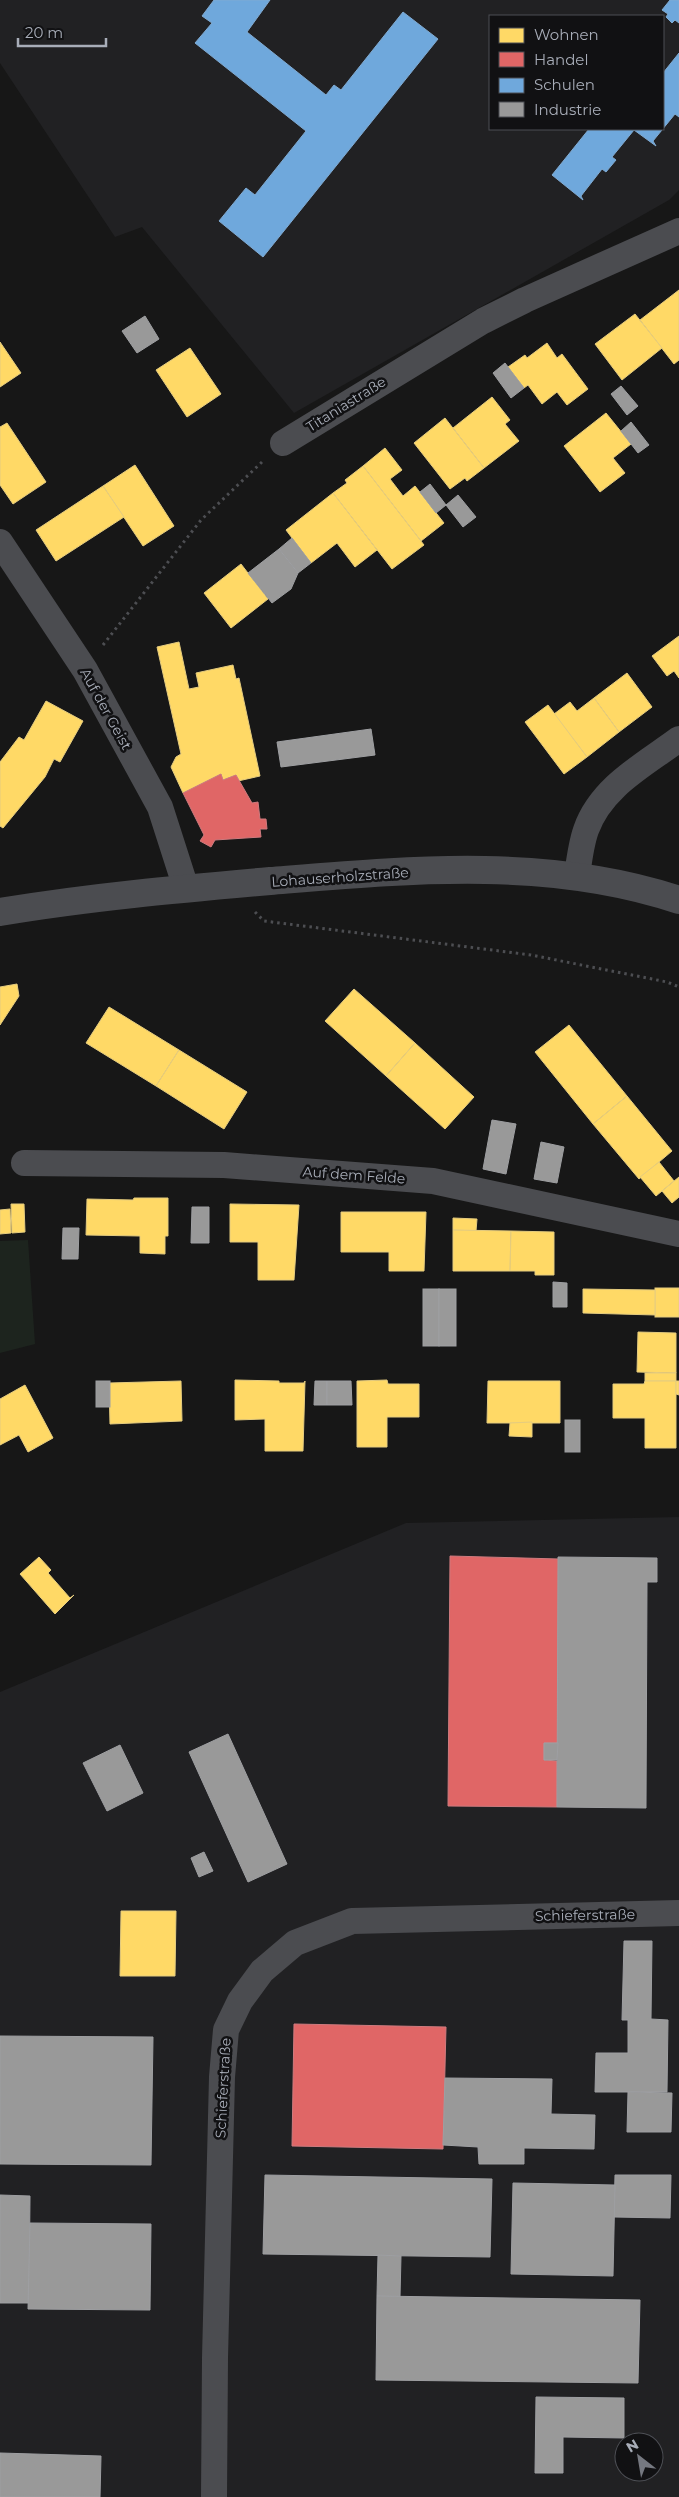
<svg xmlns="http://www.w3.org/2000/svg" width="679" height="2497" font-family="Montserrat,sans-serif">
	<rect width="100%" height="100%" fill="#171717"/>
	<g fill="#212123" fill-rule="evenodd">
		<path d="M0 0H679V190L669 200 294 413 142 227 115 237 0 63ZM490 16H663V129H490Z"/>
		<path d="M679 1517V2497H0V1692L406 1523ZM624 2442H654V2472H624Z"/>
	</g>
	<path fill="#1d241e" d="M28 1240 35 1344 0 1353V1241Z"/>
	<g fill="#ffd966" stroke="#e5cc7f">
		<path d="M679 290V360L674 364 640 320Z"/>
		<path d="M635 314 662 348 622 380 595 344Z"/>
		<path d="M0 342 21 373 0 387Z"/>
		<path d="M547 343 557 358 562 354 588 389 567 405 557 392 542 404 528 385 524 388 508 367 525 355 527 358Z"/>
		<path d="M190 348 221 394 187 417 156 370Z"/>
		<path d="M492 397 510 420 505 424 519 441 484 468 453 428Z"/>
		<path d="M606 413 631 444 613 458 625 473 600 492 564 446Z"/>
		<path d="M445 418 484 468 467 481 465 478 450 489 414 443Z"/>
		<path d="M7 423 46 482 13 504 0 485V427Z"/>
		<path d="M385 448 402 470 390 479 403 496 415 486 444 523 421 541 363 466Z"/>
		<path d="M135 465 174 526 143 546 103 486Z"/>
		<path d="M363 466 424 545 392 569 333 493 347 483 345 480Z"/>
		<path d="M103 486 124 517 56 561 36 530Z"/>
		<path d="M333 493 377 550 355 567 337 543 311 563 286 530Z"/>
		<path d="M241 564 268 599 231 628 204 593Z"/>
		<path d="M679 636V678L674 671 667 676 652 656Z"/>
		<path d="M179 642 189 689 199 687 196 673 233 665 236 679 239 678 260 776 238 781 236 775 223 780 221 774 183 793 171 767 176 757 181 754 157 647Z"/>
		<path d="M627 673 652 707 619 732 594 698Z"/>
		<path d="M594 698 619 732 587 757 554 714 570 702 577 711Z"/>
		<path d="M46 701 83 721 60 762 54 759 45 777 3 828 0 826V762L19 737 24 740Z"/>
		<path d="M548 705 587 757 564 774 525 722Z"/>
		<path d="M17 984 19 996 0 1025V987Z"/>
		<path d="M354 989 415 1043 386 1076 325 1021Z"/>
		<path d="M109 1007 179 1050 156 1086 86 1043Z"/>
		<path d="M569 1025 627 1096 593 1124 535 1052Z"/>
		<path d="M415 1043 474 1097 445 1129 386 1076Z"/>
		<path d="M179 1050 247 1092 224 1129 156 1086Z"/>
		<path d="M627 1096 672 1151 639 1179 593 1124Z"/>
		<path d="M659 1162 674 1181 656 1196 640 1177Z"/>
		<path d="M679 1177V1197L672 1203 662 1191Z"/>
		<path d="M134 1198H168V1236H165V1254L140 1253V1236L86 1235 87 1199 133 1200Z"/>
		<path d="M11 1204H24L25 1232 12 1233Z"/>
		<path d="M230 1204 299 1205 294 1280H258V1242H230Z"/>
		<path d="M10 1209 11 1233 0 1234V1210Z"/>
		<path d="M341 1212H426L424 1271H389V1252H341Z"/>
		<path d="M453 1218 477 1219 476 1231 453 1230Z"/>
		<path d="M453 1230 511 1231 510 1271H453Z"/>
		<path d="M511 1231 554 1232V1275H535V1271H510Z"/>
		<rect x="655" y="1288" width="24" height="29"/>
		<path d="M583 1289 655 1290V1315L583 1313Z"/>
		<path d="M638 1332 676 1333V1373L637 1372Z"/>
		<rect x="645" y="1373" width="31" height="8"/>
		<path d="M235 1380 279 1381V1383H304L305 1381 303 1451H265V1419L235 1420Z"/>
		<path d="M387 1380 388 1384H419V1417H387V1447H357V1381Z"/>
		<path d="M181 1381 182 1421 110 1424 109 1383Z"/>
		<path d="M488 1381H560V1423H487Z"/>
		<path d="M645 1381H676V1448H645V1418H613V1384H644Z"/>
		<path d="M676 1381H679V1395L676 1394Z"/>
		<path d="M25 1385 53 1438 28 1452 19 1435 0 1445V1399Z"/>
		<path d="M532 1422V1437L509 1436 510 1423Z"/>
		<path d="M39 1557 51 1570 48 1573 70 1598 74 1595 55 1614 20 1574Z"/>
		<path d="M121 1911H176L175 1976H120Z"/>
	</g>
	<g fill="#e06666" stroke="#cf7b7f">
		<path d="M221 774 223 780 236 775 252 803 258 802 260 819H266L267 829H260L261 837 215 840 211 847 200 841 204 835 183 793Z"/>
		<path d="M450 1556 559 1559 558 1743H544V1760L557 1761V1807L448 1806Z"/>
		<path d="M294 2024 446 2027 443 2149 292 2146Z"/>
	</g>
	<g fill="#6fa8dc" stroke="#80aad1">
		<path d="M214 0H270L247 32 326 95 334 85 341 90 403 12 438 39 263 257 219 221 246 188 255 195 306 131 195 43 212 23 202 16Z"/>
		<path d="M670 0H679V23L675 20 672 23 666 17 668 14 662 10Z"/>
		<path d="M679 53V117L675 114 653 141 656 146 634 130 612 157 616 160 606 172 602 169 581 196 583 200 552 175 589 129H663V73Z"/>
	</g>
	<g fill="#999" stroke="#9e9fa2">
		<path d="M145 316 159 339 137 353 122 331Z"/>
		<path d="M505 363 524 388 511 398 493 373Z"/>
		<path d="M621 386 638 406 627 415 611 394Z"/>
		<path d="M631 422 649 445 638 453 621 431Z"/>
		<path d="M430 484 446 505 436 513 420 492Z"/>
		<path d="M458 495 476 517 463 527 446 505Z"/>
		<path d="M292 538 311 563 298 573 279 549Z"/>
		<path d="M279 549 298 573 291 589 272 603 248 573Z"/>
		<path d="M371 729 375 755 281 767 277 742Z"/>
		<path d="M492 1120 516 1124 506 1174 483 1169Z"/>
		<path d="M541 1142 564 1147 557 1183 534 1179Z"/>
		<path d="M192 1207H209V1243H191Z"/>
		<path d="M63 1228H79L78 1259H62Z"/>
		<path d="M553 1282 567 1283V1307H553Z"/>
		<rect x="423" y="1289" width="16" height="57"/>
		<rect x="439" y="1289" width="17" height="57"/>
		<rect x="96" y="1381" width="14" height="26"/>
		<path d="M315 1381H327V1405H314Z"/>
		<path d="M327 1381H351L352 1405H327Z"/>
		<rect x="565" y="1420" width="15" height="32"/>
		<path d="M558 1557 657 1558V1582H647L646 1808 557 1807Z"/>
		<path d="M228 1734 287 1864 248 1882 189 1752Z"/>
		<path d="M544 1743H558L557 1760H544Z"/>
		<path d="M120 1745 143 1793 107 1811 83 1763Z"/>
		<path d="M204 1852 213 1871 199 1877 191 1858Z"/>
		<path d="M624 1941H652L651 2019 668 2020 667 2092H595L596 2053H628V2020H622Z"/>
		<path d="M0 2036 153 2037 151 2165 0 2164Z"/>
		<path d="M445 2078 552 2079 551 2114 595 2115 594 2149 524 2148V2164H479L478 2147 443 2145Z"/>
		<path d="M628 2092 672 2093 671 2132H627Z"/>
		<path d="M265 2175 492 2179 490 2257 263 2254Z"/>
		<path d="M615 2175H671L670 2218 614 2217Z"/>
		<path d="M513 2183 615 2185 613 2276 511 2274Z"/>
		<path d="M0 2195 30 2196 29 2303H0Z"/>
		<path d="M30 2223 151 2224 150 2310 28 2309Z"/>
		<path d="M378 2255 401 2256 400 2297 377 2296Z"/>
		<path d="M377 2296 640 2300 638 2383 376 2380Z"/>
		<path d="M536 2397 624 2398V2438L563 2437V2473H535Z"/>
		<path d="M0 2453 101 2456 100 2497H0Z"/>
	</g>
	<g fill="none" stroke-linecap="round" stroke-linejoin="round">
		<g stroke="#4d4e52" stroke-width="3" stroke-dasharray="2.5 4" stroke-linecap="butt">
			<path d="M103 645 201 520 262 462"/>
			<path d="M255 912 264 921 531 955 667 982 679 987"/>
		</g>
		<g stroke="#4b4c50" stroke-width="26">
			<path d="M283 443 483 321 525 300 679 231"/>
			<path d="M0 542 85 670 160 807 186 888"/>
			<path d="M577 876C579 861 581 844 586 830 601 787 644 765 679 739"/>
			<path d="M24 1163 224 1165 433 1181 679 1234"/>
			<path d="M214 2497 215 2358 222 2077 226 2030 240 2001 262 1971 295 1943 352 1921 679 1913"/>
		</g>
		<path stroke="#4b4c50" stroke-width="28" d="M0 912C90 897 180 889 270 881 406 870 548 856 679 900"/>
	</g>
	<g text-anchor="middle" stroke-width="5" stroke-linejoin="round" paint-order="stroke">
		<g font-size="14" fill="#a8adb8" stroke="#111113">
			<text transform="translate(346 404) rotate(-32)" y="5">Titaniastraße</text>
			<text transform="translate(106 709) rotate(61)" y="5">Auf der Geist</text>
			<text transform="translate(340 877) rotate(-4)" y="5">Lohauserholzstraße</text>
			<text transform="translate(354 1175) rotate(4)" y="5">Auf dem Felde</text>
			<text transform="translate(585 1915) rotate(-1)" y="5">Schieferstraße</text>
			<text transform="translate(223 2088) rotate(-87)" y="5">Schieferstraße</text>
		</g>
	</g>
	<rect x="489" y="15" width="175" height="115" fill="#111113" stroke="#4d4f55"/>
	<rect x="499" y="28" width="25" height="15" fill="#ffd966" stroke="#4d4f55"/>
	<text x="534" y="40" font-size="15" fill="#a8adb8">Wohnen</text>
	<rect x="499" y="52" width="25" height="15" fill="#e06666" stroke="#4d4f55"/>
	<text x="534" y="65" font-size="15" fill="#a8adb8">Handel</text>
	<rect x="499" y="78" width="25" height="15" fill="#6fa8dc" stroke="#4d4f55"/>
	<text x="534" y="90" font-size="15" fill="#a8adb8">Schulen</text>
	<rect x="499" y="102" width="25" height="15" fill="#999999" stroke="#4d4f55"/>
	<text x="534" y="115" font-size="15" fill="#a8adb8">Industrie</text>
	<g transform="translate(639 2457) rotate(329)"><circle r="24" fill="#111113" stroke="#4d4f55"/>
	<path d="M0-4L9 19L0 12L-9 19Z" fill="#757880"/>
	<text y="-8" font-size="14" font-weight="bold" text-anchor="middle" fill="#a8adb8">N</text>
	</g>
	<path d="M18 38v8h88v-8" fill="none" stroke="#a8adb8" stroke-width="2.5"/>
	<text x="25" y="38" font-size="15" fill="#a8adb8" stroke="#111113" stroke-width="4" paint-order="stroke">20 m</text>
</svg>
